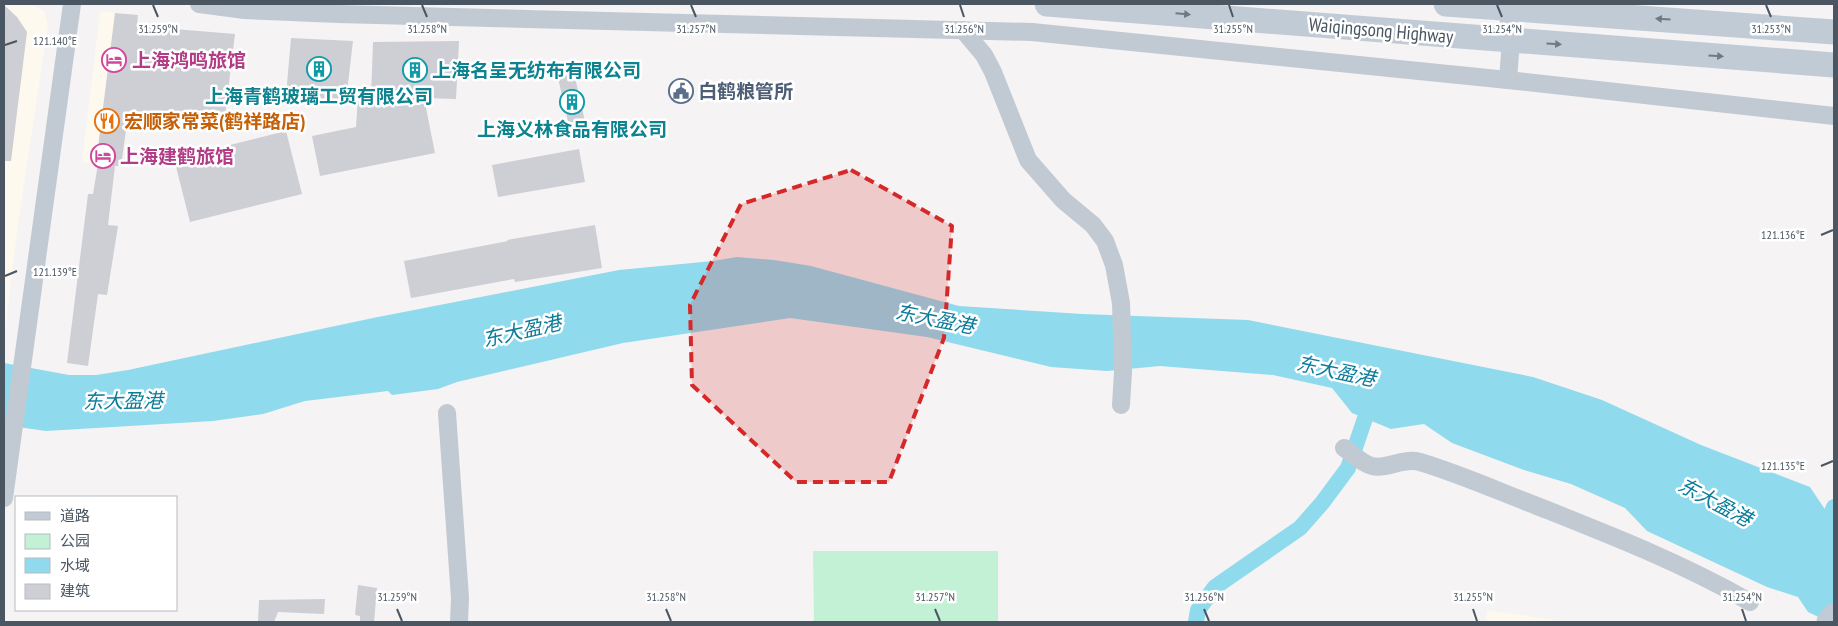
<svg xmlns="http://www.w3.org/2000/svg" width="1838" height="626" font-family="'PT Sans Narrow','Noto Sans SC',sans-serif">
	<rect width="100%" height="100%" fill="#f5f3f3"/>
	<g fill="#fdf9ef">
		<path d="M4 4H32L44 11 48 25 18 224 4 340Z"/>
		<path d="M100 11 138 15 121 166 82 162Z"/>
		<path d="M1487 610 1567 622H1486Z"/>
	</g>
	<path fill="#c3f1d5" d="M813 551H998V622H814Z"/>
	<path fill="#90daee" d="M737 257 774 260 811 266 959 306 1082 314 1248 320 1533 377 1602 400 1701 445 1810 487 1834 523V622H1829L1808 612 1798 597 1767 587 1647 531 1625 508 1571 484 1524 470 1452 443 1424 424 1391 429 1352 413 1332 388 1273 375 1160 366 1107 371 1051 367 927 337 790 318 623 343 457 382 438 389 392 395 388 391 305 401 263 414 213 421 46 431 4 425V363L69 375H96L128 370 373 318 619 270 713 261Z"/>
	<g fill="none" stroke-linecap="round" stroke-linejoin="round">
		<g stroke="#90daee" stroke-width="16">
			<path d="M1822 537 1834 507"/>
			<path d="M1196 622 1198 610 1215 587 1300 528 1322 503 1348 468 1372 398"/>
		</g>
	</g>
	<g fill="#cdcfd5">
		<path d="M4 5 17 17 27 32 11 161H4Z"/>
		<path d="M115 13 138 15 137 26 235 34 224 124 128 116 121 166H115L108 225 118 226 107 295 98 294 88 366 67 363 88 194H93L98 164 96 163Z"/>
		<path d="M291 38 353 41 346 101 286 96Z"/>
		<path d="M459 41 456 99 424 98 435 153 320 176 312 136 356 127 358 97 371 98 373 42Z"/>
		<path d="M574 73 586 126 570 130 558 78Z"/>
		<path d="M286 131 302 194 190 222 174 159Z"/>
		<path d="M579 149 585 182 498 197 492 165Z"/>
		<path d="M595 225 602 268 515 282 514 279 411 298 404 261 508 241 507 240Z"/>
		<path d="M358 585 377 588 374 622H360V616L355 615Z"/>
		<path d="M325 599 324 614 278 612 274 622H258L259 600Z"/>
	</g>
	<g fill="none" stroke-linecap="round" stroke-linejoin="round">
		<g stroke="#c1cad2" stroke-width="18">
			<path d="M199 4 245 10 338 14 1032 32 1508 80 1834 116"/>
			<path d="M1507 4 1511 40 1508 80"/>
			<path d="M963 30 984 55 993 72 1028 160 1063 200 1093 225 1105 241 1114 265 1121 303 1123 372 1121 405"/>
			<path d="M447 413 460 598 459 622"/>
			<path d="M1344 448C1352 453 1362 464 1372 466 1387 470 1402 457 1420 462 1460 474 1498 491 1537 506 1610 535 1682 563 1750 602"/>
			<path d="M4 498 72 4"/>
		</g>
		<g stroke="#c1cbd6" stroke-width="25">
			<path d="M1047 4 1834 65"/>
			<path d="M1446 4 1834 32"/>
			<path d="M1829 622 1834 616"/>
		</g>
	</g>
	<defs><path id="oneway-solid" d="M-6-.8H1V-3.2L6.5 0L1 3.2V.8H-6Z" transform="scale(1.25)"/></defs>
	<g fill="#6e7984">
		<use href="#oneway-solid" transform="translate(1183 14) rotate(5)"/>
		<use href="#oneway-solid" transform="translate(1663 19) rotate(-176)"/>
		<use href="#oneway-solid" transform="translate(1554 44) rotate(4)"/>
		<use href="#oneway-solid" transform="translate(1716 56) rotate(4)"/>
	</g>
	<path fill="#d62828" fill-opacity="0.2" stroke="#d62828" stroke-width="4" stroke-dasharray="10 6" stroke-linejoin="round" d="M851 170 952 226 944 338 889 482H796L692 385 690 305 741 204Z"/>
	<path fill="none" stroke="#4a5661" stroke-width="2" d="M153 5 158 17M422 5 427 17M691 5 696 17M960 5 964 17M1229 5 1233 17M1497 5 1502 17M1766 5 1771 17M5 45 17 41M1821 235 1833 230M5 276 17 271M1821 466 1833 461M397 609 402 621M666 609 671 621M935 609 940 621M1204 609 1209 621M1473 609 1477 621M1742 609 1746 621"/>
	<defs>
		<symbol id="hotel-ring" viewBox="-11 -11 22 22"><circle r="9.5" fill="#fff" stroke="#d1479c" stroke-width="1.5"/><path d="M-6-4.5h1.5V1H6V5H4.5V3h-9V5H-6ZM-4 0a1.8 1.8 0 1 1 3.6 0ZM.5 0V-2.5h3Q6-2.5 6 0Z" fill="#d1479c"/></symbol>
		<symbol id="building-ring" viewBox="-11 -11 22 22"><circle r="9.5" fill="#fff" stroke="#0f9aa8" stroke-width="1.5"/><path d="M-4-6H4V6H1V3H-1V6H-4ZM-2.5-4.3h1.7v1.8h-1.7ZM.8-4.3h1.7v1.8H.8ZM-2.5-1h1.7V.8h-1.7ZM.8-1h1.7V.8H.8Z" fill="#0f9aa8"/></symbol>
		<symbol id="civic-ring" viewBox="-11 -11 22 22"><circle r="9.5" fill="#fff" stroke="#5c6f8a" stroke-width="1.5"/><path d="M-.6-6.5H3V-4.5H.6V-3L4-1V1h2V6H-6V1h2V-1L-.6-3ZM-1.2 2.5V6h2.4V2.5Z" fill="#5c6f8a"/></symbol>
		<symbol id="restaurant-ring" viewBox="-11 -11 22 22"><circle r="9.5" fill="#fff" stroke="#e8710a" stroke-width="1.5"/><path d="M-5-6h1v4h1v-4h1v4h1v-4h1v5L-1.5 .5V6h-2V.5L-5-1ZM5-6V6H3V1.5H1.5Q1.5-4 5-6Z" fill="#e8710a"/></symbol>
	</defs>
	<g fill-rule="evenodd">
		<use href="#hotel-ring" x="100" y="46" width="28" height="28"/>
		<use href="#building-ring" x="305" y="55" width="28" height="28"/>
		<use href="#building-ring" x="401" y="56" width="28" height="28"/>
		<use href="#civic-ring" x="667" y="77" width="28" height="28"/>
		<use href="#building-ring" x="558" y="88" width="28" height="28"/>
		<use href="#restaurant-ring" x="93" y="107" width="28" height="28"/>
		<use href="#hotel-ring" x="89" y="142" width="28" height="28"/>
	</g>
	<g text-anchor="middle" stroke-width="5" stroke-linejoin="round" paint-order="stroke">
		<g font-size="19" fill="#4a5661" stroke="#fff">
			<text transform="translate(1381 30) rotate(5)" y="7">Waiqingsong Highway</text>
		</g>
		<g font-size="19" font-weight="bold" fill="#b23c85" stroke="#fff" text-anchor="start">
			<text x="132" y="67">上海鸿鸣旅馆</text>
			<text x="120" y="163">上海建鹤旅馆</text>
		</g>
		<g font-size="19" font-weight="bold" fill="#0d838f" stroke="#fff">
			<text x="432" y="77" text-anchor="start">上海名呈无纺布有限公司</text>
			<text x="319" y="103">上海青鹤玻璃工贸有限公司</text>
			<text x="572" y="136">上海义林食品有限公司</text>
		</g>
		<g font-size="19" font-weight="bold" fill="#4e5e75" stroke="#fff" text-anchor="start">
			<text x="698" y="98">白鹤粮管所</text>
		</g>
		<g font-size="19" font-weight="bold" fill="#c56008" stroke="#fff" text-anchor="start">
			<text x="124" y="128">宏顺家常菜(鹤祥路店)</text>
		</g>
		<g font-size="20" font-style="italic" fill="#0c7c9b" stroke="#fff">
			<text transform="translate(935 319) rotate(11)" y="7">东大盈港</text>
			<text transform="translate(522 331) rotate(-13)" y="7">东大盈港</text>
			<text transform="translate(1336 371) rotate(12)" y="7">东大盈港</text>
			<text transform="translate(123 401) rotate(-1)" y="7">东大盈港</text>
			<text transform="translate(1715 502) rotate(28)" y="7">东大盈港</text>
		</g>
	</g>
	<g font-size="12" text-anchor="middle" fill="#4a5661" stroke="#fff" stroke-width="5" stroke-linejoin="round" paint-order="stroke">
		<text x="1771" y="33">31.253°N</text>
		<text x="158" y="33">31.259°N</text>
		<text x="427" y="33">31.258°N</text>
		<text x="696" y="33">31.257°N</text>
		<text x="964" y="33">31.256°N</text>
		<text x="1233" y="33">31.255°N</text>
		<text x="1502" y="33">31.254°N</text>
		<text x="55" y="45">121.140°E</text>
		<text x="1783" y="239">121.136°E</text>
		<text x="55" y="276">121.139°E</text>
		<text x="1783" y="470">121.135°E</text>
		<text x="397" y="601">31.259°N</text>
		<text x="666" y="601">31.258°N</text>
		<text x="935" y="601">31.257°N</text>
		<text x="1204" y="601">31.256°N</text>
		<text x="1473" y="601">31.255°N</text>
		<text x="1742" y="601">31.254°N</text>
	</g>
	<rect width="1838" height="626" fill="none" stroke="#4a5661" stroke-width="10"/>
	<rect x="15" y="496" width="162" height="115" fill="#ffffff" stroke="#b7bbc0"/>
	<rect x="25" y="512" width="25" height="8" fill="#c1cbd6" stroke="#b7bbc0"/>
	<text x="60" y="521" font-size="15" fill="#4a5661">道路</text>
	<rect x="25" y="534" width="25" height="15" fill="#c3f1d5" stroke="#b7bbc0"/>
	<text x="60" y="546" font-size="15" fill="#4a5661">公园</text>
	<rect x="25" y="558" width="25" height="15" fill="#90daee" stroke="#b7bbc0"/>
	<text x="60" y="571" font-size="15" fill="#4a5661">水域</text>
	<rect x="25" y="584" width="25" height="15" fill="#cdcfd5" stroke="#b7bbc0"/>
	<text x="60" y="596" font-size="15" fill="#4a5661">建筑</text>
</svg>
